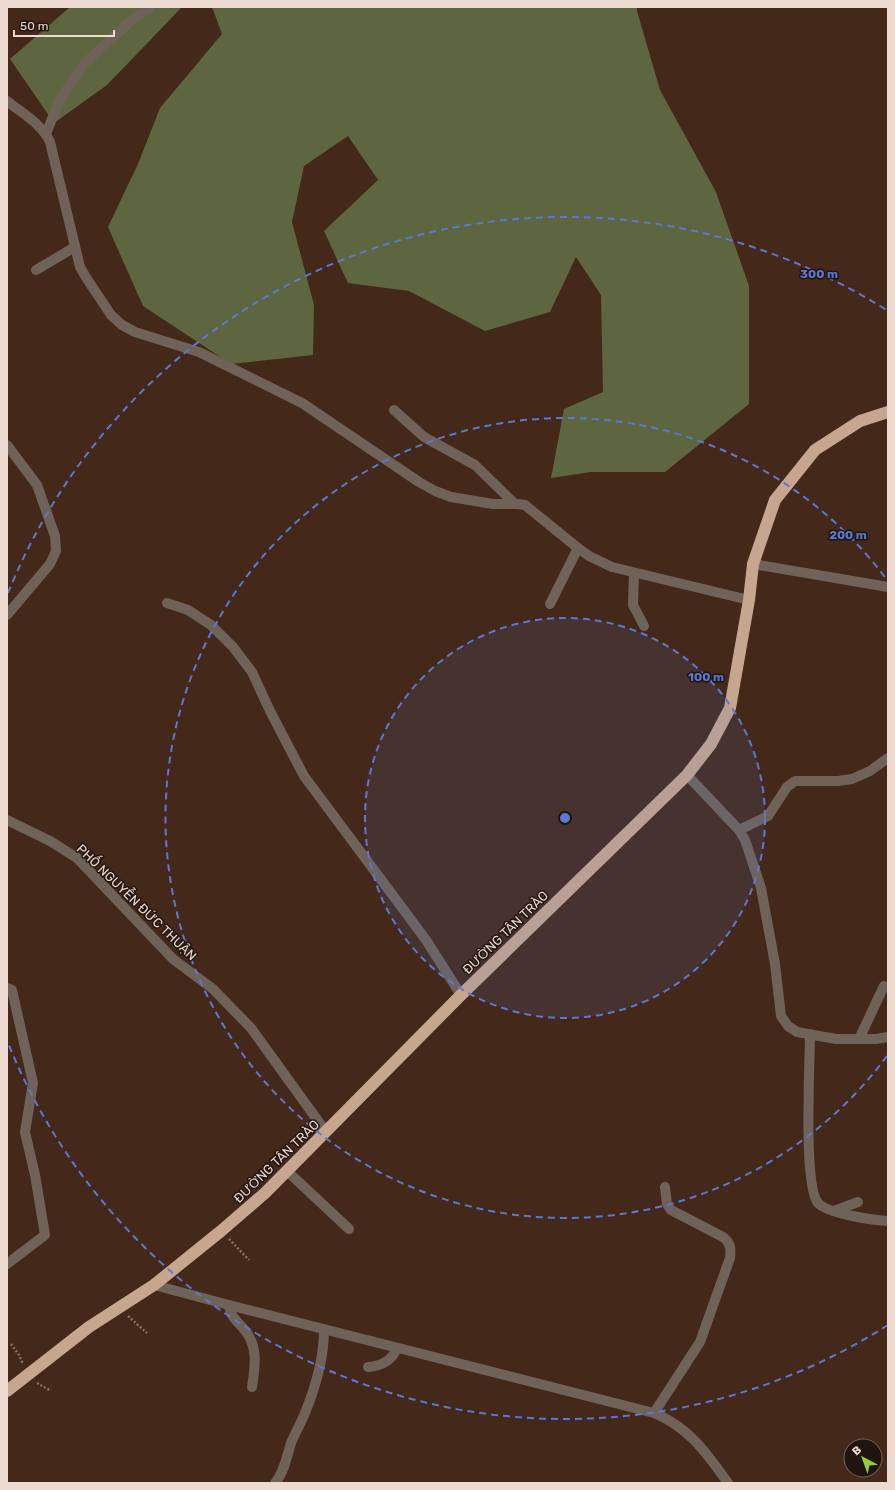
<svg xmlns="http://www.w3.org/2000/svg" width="895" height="1490" font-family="Rubik,sans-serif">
	<rect width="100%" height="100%" fill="#442819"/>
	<g fill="#5e6640">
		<path d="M70 7H182L107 85 54 123 10 59Z"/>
		<path d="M212 7H637V11L660 90 716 192 749 286V404L665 472H591L551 478 564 409 603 392 601 295 576 257 550 312 485 331 409 291 348 283 324 231 378 180 348 136 304 166 292 222 314 305 313 355 231 364 143 306 108 227 138 164 160 108 222 34Z"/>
	</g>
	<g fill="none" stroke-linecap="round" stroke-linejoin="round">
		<g stroke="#8b7266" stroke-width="2.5" stroke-dasharray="2 2" stroke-linecap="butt">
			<path d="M229 1239 249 1260"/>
			<path d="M128 1316 147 1333"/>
			<path d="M11 1344 19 1355 23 1364"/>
			<path d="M37 1383 51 1391"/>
		</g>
		<g stroke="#6f6259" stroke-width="10">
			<path d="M7 101C22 113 42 124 50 142L80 267 87 279 111 315 122 325 135 332 199 352 302 403 419 482 435 491 451 497 493 504H518L525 505 578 548 589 556 612 567 749 600"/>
			<path d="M46 134 59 101 84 64 126 25 150 7"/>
			<path d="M36 270 75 247"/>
			<path d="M394 410 424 437 475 465 515 504"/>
			<path d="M7 445 37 485 55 536 56 551 50 564 7 615"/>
			<path d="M753 564 888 587"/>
			<path d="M634 573 633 605 644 626"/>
			<path d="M167 603 188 610 211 625 233 647 252 672 270 711 304 776 426 940 461 995"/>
			<path d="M550 604 578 548"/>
			<path d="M687 775 739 830 745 840 761 888 775 964 781 1016 788 1026 797 1032 836 1039H876L888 1037"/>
			<path d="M7 820 50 841 77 858 173 959 213 989 251 1028 326 1132"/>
			<path d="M739 830 768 816 787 787 795 781H838L852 779 870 771 888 758"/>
			<path d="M7 988 12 990 33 1083 25 1132 35 1175 45 1235 7 1264"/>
			<path d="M810 1034C810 1063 803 1185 818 1203 828 1214 873 1220 888 1221"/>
			<path d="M859 1039 884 986"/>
			<path d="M287 1171 349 1229"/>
			<path d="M834 1211 858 1202"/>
			<path d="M154 1285 229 1305 654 1413C689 1427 707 1454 728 1483"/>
			<path d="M229 1305C231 1317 235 1319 243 1328 259 1345 255 1367 252 1387"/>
			<path d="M368 1367C381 1366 392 1361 397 1348"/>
			<path d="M654 1413 700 1342 730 1258C731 1249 731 1243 723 1237L671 1210 667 1204 665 1187"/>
			<path d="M275 1483C284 1473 287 1456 291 1443 295 1433 301 1423 305 1413 316 1386 324 1359 324 1330"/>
		</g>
		<path stroke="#c6a68f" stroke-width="12" d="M7 1391 89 1327 154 1285 221 1231 265 1193 461 995 687 775 711 744 730 708 749 600 753 564 775 500 815 450 860 421 888 412"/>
	</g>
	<circle cx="565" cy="818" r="200" fill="#5b78d6" fill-opacity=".12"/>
	<g fill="none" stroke="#5b78d6" stroke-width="2" stroke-dasharray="7 5">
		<circle cx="565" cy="818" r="200"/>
		<path d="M887 1056A400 400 0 1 1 887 580"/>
		<path d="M888 1325A601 601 0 0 1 8 1043M8 593A601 601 0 0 1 888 311"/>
	</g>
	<g text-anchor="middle" stroke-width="3" stroke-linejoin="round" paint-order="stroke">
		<g font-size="13" fill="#eddad1" stroke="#21140e">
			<text transform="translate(137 902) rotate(44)" y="5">PHỐ NGUYỄN ĐỨC THUẬN</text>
			<text transform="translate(505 932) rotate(-44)" y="5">ĐƯỜNG TÂN TRÀO</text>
			<text transform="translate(276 1161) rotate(-44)" y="5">ĐƯỜNG TÂN TRÀO</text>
		</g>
	</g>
	<circle cx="565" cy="818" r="6" fill="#5b78d6" stroke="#21140e" stroke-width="2"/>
	<g font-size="12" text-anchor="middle" font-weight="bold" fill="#5b78d6" stroke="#21140e" stroke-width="3" stroke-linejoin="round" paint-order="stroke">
		<text x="819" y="278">300 m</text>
		<text x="848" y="539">200 m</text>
		<text x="706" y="681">100 m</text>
	</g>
	<rect width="895" height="1490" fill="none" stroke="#eddad1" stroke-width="16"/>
	<g transform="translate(863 1458) rotate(319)"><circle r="19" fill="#21140e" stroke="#73635c"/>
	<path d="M0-3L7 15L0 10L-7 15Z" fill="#95cc3a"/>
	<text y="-6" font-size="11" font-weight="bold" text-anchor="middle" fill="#eddad1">B</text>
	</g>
	<path d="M14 30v6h100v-6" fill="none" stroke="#eddad1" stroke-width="2"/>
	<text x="20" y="30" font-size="12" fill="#eddad1" stroke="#21140e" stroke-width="3" paint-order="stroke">50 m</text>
</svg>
